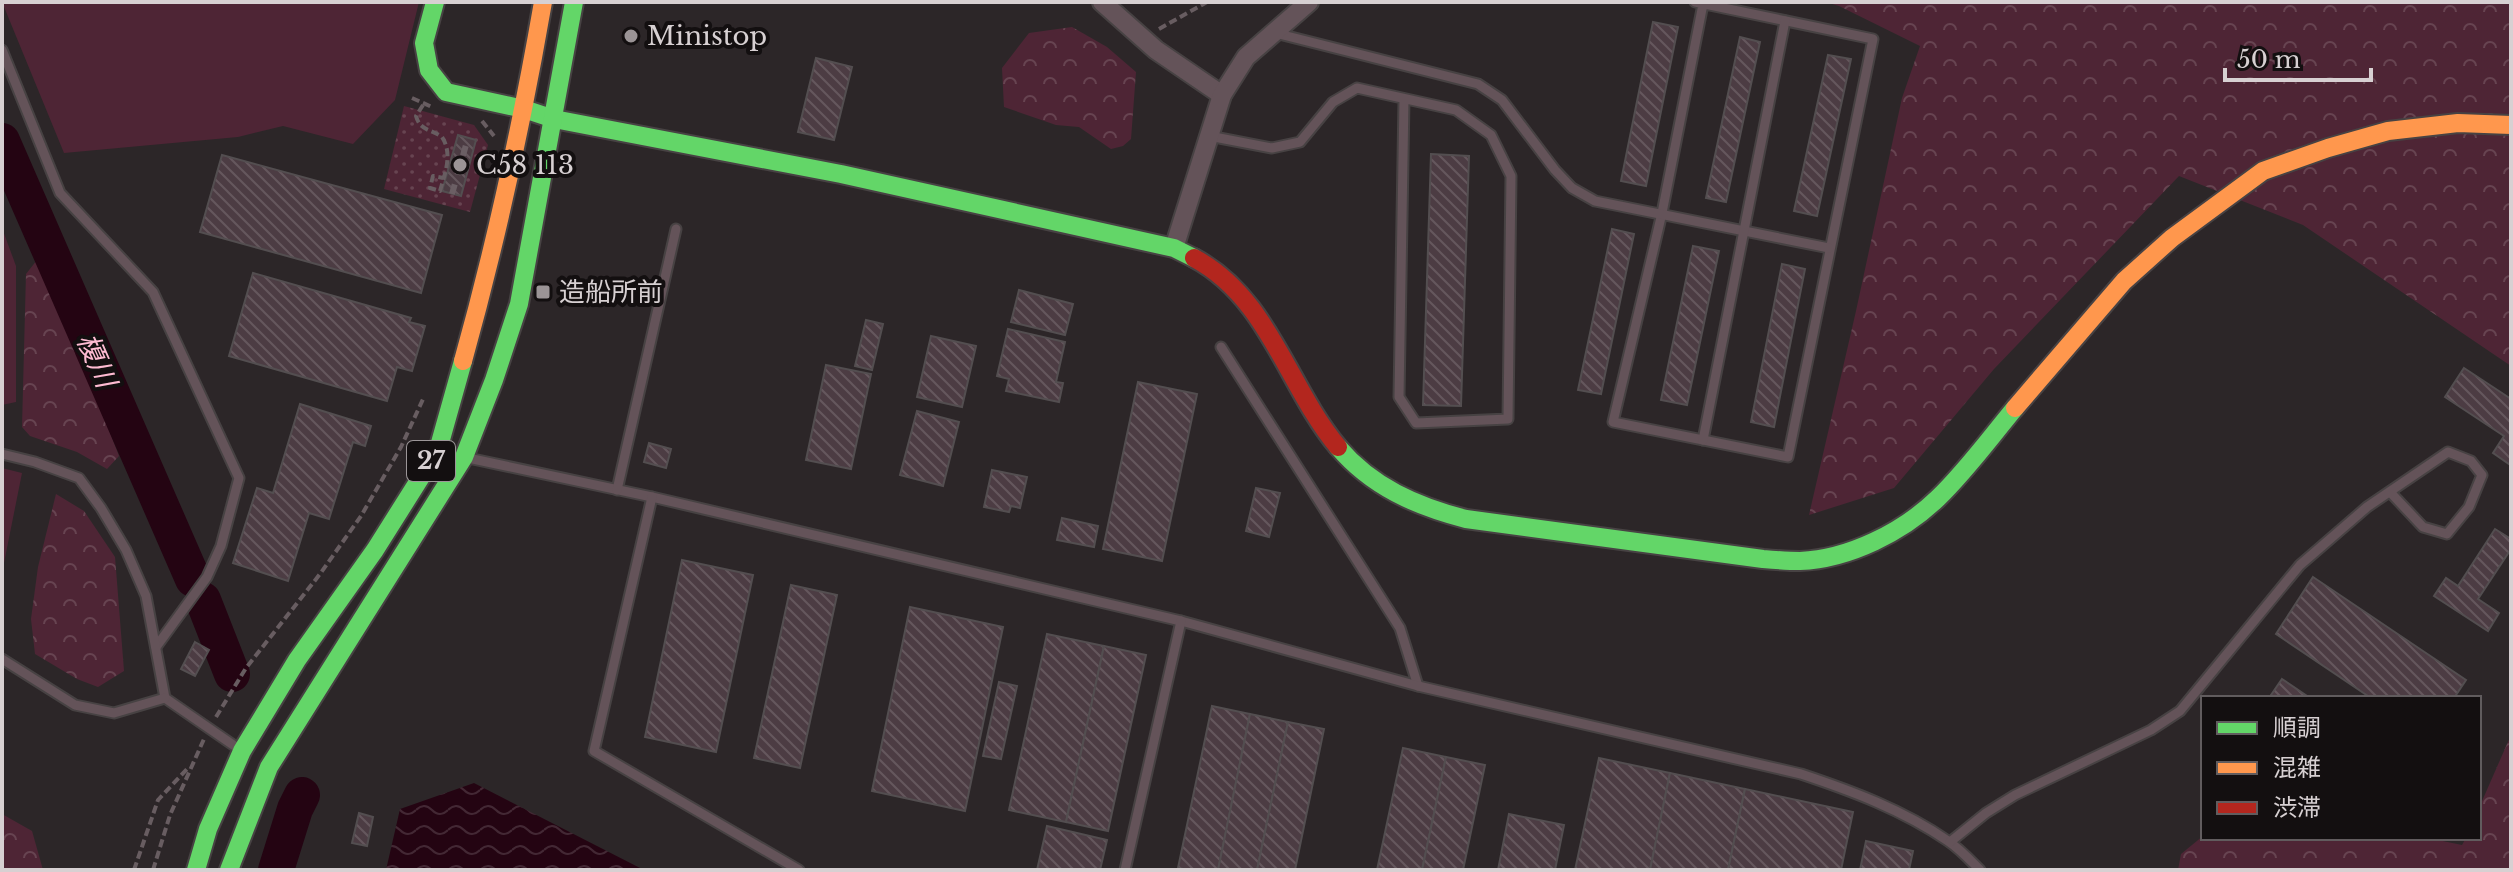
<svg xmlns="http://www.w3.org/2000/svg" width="2513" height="872" font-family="'Libre Baskerville','Noto Sans JP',serif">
	<defs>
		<pattern id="forest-crowns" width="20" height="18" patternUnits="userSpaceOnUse" patternTransform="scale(2)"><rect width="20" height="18" fill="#4e2535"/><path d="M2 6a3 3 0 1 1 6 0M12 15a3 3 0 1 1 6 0" fill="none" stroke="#674451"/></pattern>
		<pattern id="park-dots" width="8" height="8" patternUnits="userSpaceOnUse" patternTransform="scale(2)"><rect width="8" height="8" fill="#4e2535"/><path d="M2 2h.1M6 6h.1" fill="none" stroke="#674451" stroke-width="1.8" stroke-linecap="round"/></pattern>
		<pattern id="water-waves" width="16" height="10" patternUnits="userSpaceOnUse" patternTransform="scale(2)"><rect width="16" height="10" fill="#240412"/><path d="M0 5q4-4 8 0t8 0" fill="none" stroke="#432834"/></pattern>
		<pattern id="building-back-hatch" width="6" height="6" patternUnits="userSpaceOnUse" patternTransform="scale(2)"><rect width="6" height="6" fill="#4c3c43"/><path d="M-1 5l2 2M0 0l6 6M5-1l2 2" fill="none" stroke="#65575d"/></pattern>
	</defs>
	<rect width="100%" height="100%" fill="#2c2628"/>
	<g fill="#4e2535">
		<path d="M2 2H419L395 100 353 144 283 126 238 137 64 153Z"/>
		<path d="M2 228 16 266V402L2 405Z"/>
		<path d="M2 468 22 473 2 573Z"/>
	</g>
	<g fill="url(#forest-crowns)">
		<path d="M1826 2H2511V366L2303 225 2179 176 1994 369 1894 488 1809 515 1856 311 1902 98 1920 46 1839 6Z"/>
		<path d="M1072 27 1107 47 1136 72 1131 139 1123 146 1111 149 1079 127 1056 125 1004 107 1002 68 1029 33Z"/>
		<path d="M37 260 63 311 119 456 107 469 77 452 30 436 22 427 26 274Z"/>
		<path d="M56 494 84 511 115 557 124 671 98 687 77 679 35 654 31 619 38 567Z"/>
		<path d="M2511 735V870H2178L2181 854 2203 836V838H2428L2462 845 2466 838H2479V808Z"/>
		<path d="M2 814 32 831 43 870H2Z"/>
	</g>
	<path fill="url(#park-dots)" d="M404 106 474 125 488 145 470 212 384 189Z"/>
	<path fill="url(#water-waves)" d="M474 783 644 870H386L400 809Z"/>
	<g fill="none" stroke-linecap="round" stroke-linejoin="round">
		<g stroke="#240412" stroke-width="36">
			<path d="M2 141 193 579"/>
			<path d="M203 600 232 674"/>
			<path d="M276 870 295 809 302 795"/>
		</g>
	</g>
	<g fill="url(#building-back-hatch)" stroke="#534e50" stroke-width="2">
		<path d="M1653 22 1678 27 1646 186 1621 181Z"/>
		<path d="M1740 37 1760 42 1726 202 1706 198Z"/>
		<path d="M1828 55 1851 59 1817 216 1794 211Z"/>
		<path d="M816 58 852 67 834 140 798 132Z"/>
		<path d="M458 135 476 140 461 196 442 191Z"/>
		<path d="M1431 154 1469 156 1461 406 1423 405Z"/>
		<path d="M222 155 442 215 421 293 200 232Z"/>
		<path d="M1612 229 1634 234 1601 394 1578 390Z"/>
		<path d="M1693 246 1719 251 1687 405 1661 400Z"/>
		<path d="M1782 264 1805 269 1774 427 1751 422Z"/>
		<path d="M253 273 411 318 409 322 425 326 412 371 397 367 387 401 229 356Z"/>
		<path d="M1019 290 1073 304 1065 335 1011 322Z"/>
		<path d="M866 320 883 324 872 370 855 366Z"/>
		<path d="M1008 329 1065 342 1056 382 1063 383 1059 402 1006 391 1009 379 997 376Z"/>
		<path d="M931 336 976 346 962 407 917 397Z"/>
		<path d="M826 365 871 374 851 469 806 460Z"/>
		<path d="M2464 368 2511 399V461L2509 464 2493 453 2504 436 2445 397Z"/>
		<path d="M1138 382 1197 394 1162 561 1103 549Z"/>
		<path d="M300 404 371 426 365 446 353 442 329 519 309 513 288 581 233 563 257 488 273 493Z"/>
		<path d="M917 411 959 422 943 486 900 475Z"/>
		<path d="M649 443 671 449 666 468 644 462Z"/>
		<path d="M992 470 1027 477 1020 508 1011 506 1009 512 984 507Z"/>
		<path d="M1256 488 1280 493 1269 537 1246 531Z"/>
		<path d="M1062 518 1098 526 1094 547 1057 540Z"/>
		<path d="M2495 529 2511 539V549L2478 599 2499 613 2488 631 2434 596 2446 578 2458 586Z"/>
		<path d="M682 560 753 575 716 752 645 737Z"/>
		<path d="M2313 577 2466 680 2454 698H2371L2276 634Z"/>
		<path d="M791 585 837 595 800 768 754 758Z"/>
		<path d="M910 607 1003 627 965 811 872 791Z"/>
		<path d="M1047 634 1104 646 1066 822 1009 810Z"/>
		<path d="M195 642 209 650 195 676 181 669Z"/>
		<path d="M1104 646 1146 655 1108 831 1066 822Z"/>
		<path d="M2282 679 2310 698H2269Z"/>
		<path d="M999 682 1017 686 1001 759 983 756Z"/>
		<path d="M1212 706 1250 714 1218 870H1189L1178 868Z"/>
		<path d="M1250 714 1288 722 1257 870H1218Z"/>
		<path d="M1288 722 1324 729 1295 870H1257Z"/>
		<path d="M1403 748 1446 757 1422 870H1377Z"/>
		<path d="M1446 757 1485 765 1463 870H1422Z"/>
		<path d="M1599 758 1670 773 1650 870H1575Z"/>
		<path d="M1670 773 1745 789 1728 870H1650Z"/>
		<path d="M1745 789 1853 812 1841 870H1728Z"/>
		<path d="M359 813 373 817 367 846 352 843Z"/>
		<path d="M1509 814 1564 825 1555 870H1498Z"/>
		<path d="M1047 826 1107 840 1100 870H1037Z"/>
		<path d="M1866 841 1913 851 1909 870H1860Z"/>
	</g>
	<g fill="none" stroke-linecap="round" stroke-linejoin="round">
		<defs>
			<g id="lane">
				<path d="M1695 2 1873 39 1788 457 1613 422 1662 213 1703 4"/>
				<path d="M1275 33 1478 84 1502 100 1555 170 1572 188 1595 201 1829 248"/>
				<path d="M2 50 60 193 153 292 239 478 221 546 207 577 156 647"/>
				<path d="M1209 136 1272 148 1300 142 1333 102 1357 88 1456 110 1491 135 1511 176 1508 419 1416 423 1399 397 1404 99"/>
				<path d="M1221 347 1400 628 1418 686"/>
				<path d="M1703 440 1785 21"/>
				<path d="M2 454 35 462 79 478 101 508 126 550 146 596 165 698 239 749"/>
				<path d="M468 458 652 497 1181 621 1418 686 1801 774C1852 791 1903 810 1948 841 1960 849 1970 860 1980 870"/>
				<path d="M617 490 676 229"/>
				<path d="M652 497 594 751 799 870"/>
				<path d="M2 659 75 705 114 713 165 698"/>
				<path d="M1950 842 1986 813 2015 795 2151 730 2180 711 2300 565 2367 507 2448 452 2471 461 2482 475 2469 507 2447 534 2423 527 2390 492"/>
				<path d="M1125 870 1181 621"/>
			</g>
			<g id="street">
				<path d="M1102 2 1156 50 1222 95"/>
				<path d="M1174 248 1222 95 1246 57 1309 2"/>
			</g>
			<g id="fast">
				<path d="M435 2 424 43 429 70 446 92 524 109 554 119 841 174 1174 248 1194 258"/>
				<path d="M1338 447C1372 487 1416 506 1466 519L1763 559C1775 560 1788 561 1800 561 1849 559 1903 532 1938 498 1966 471 1990 438 2015 408"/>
				<path d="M196 870 208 829 242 751 297 660 375 550 438 450 463 361"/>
				<path d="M229 870 269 767 464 457 494 380 519 304 574 2"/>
			</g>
			<g id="slow">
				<path d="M463 361C496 243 522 123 543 2"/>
				<path d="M2015 408 2124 281 2172 238 2263 171 2328 148 2388 131 2458 123 2511 125"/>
			</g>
			<path id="jam" d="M1194 258C1269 298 1287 386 1338 447"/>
		</defs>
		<use href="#lane" stroke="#474243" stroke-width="13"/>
		<use href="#street" stroke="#474243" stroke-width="22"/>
		<use href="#fast" stroke="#474243" stroke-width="22"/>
		<use href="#slow" stroke="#474243" stroke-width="22"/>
		<use href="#jam" stroke="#474243" stroke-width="22"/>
		<g stroke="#685d61" stroke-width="4" stroke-dasharray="8 4" stroke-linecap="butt">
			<path d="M1159 29 1207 2"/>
			<path d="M412 98 432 107"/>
			<path d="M423 105 416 116C420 131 431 129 442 137 453 154 445 173 440 191L430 188 433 176 443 178"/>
			<path d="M482 121 494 136"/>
			<path d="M216 717 246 668 320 574 361 516 401 447 424 397"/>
			<path d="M134 870 158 800 188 768"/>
			<path d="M153 870 170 815 204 739"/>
		</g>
		<use href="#lane" stroke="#645359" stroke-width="9"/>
		<use href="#street" stroke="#645359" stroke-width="18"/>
		<use href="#fast" stroke="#63d668" stroke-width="18"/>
		<use href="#slow" stroke="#ff974d" stroke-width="18"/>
		<use href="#jam" stroke="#b3261e" stroke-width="18"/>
		<path stroke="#6b5f64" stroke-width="6" stroke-dasharray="10 10" stroke-linecap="butt" d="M452 194 468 138"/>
	</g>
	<g fill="#9b9496" stroke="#130f10" stroke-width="3">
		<circle cx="631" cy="36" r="8"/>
		<circle cx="460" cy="165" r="8"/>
		<rect x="535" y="284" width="16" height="16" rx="4"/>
	</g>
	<g text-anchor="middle" stroke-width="8" stroke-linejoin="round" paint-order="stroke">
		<rect fill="#130f10" stroke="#9c9698" stroke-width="2" x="407" y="441" width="48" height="40" rx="6"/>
		<g font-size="24" font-weight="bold" fill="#d7d0d2">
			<text x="431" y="469">27</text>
		</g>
		<g font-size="26" fill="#d7d0d2" stroke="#130f10" text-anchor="start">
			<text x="647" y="45">Ministop</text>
			<text x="476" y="174">C58 113</text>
			<text x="559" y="301">造船所前</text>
		</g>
		<g font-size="28" font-style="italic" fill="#febbd2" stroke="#130f10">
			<text transform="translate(97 360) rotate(66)" y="10">榎川</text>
		</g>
	</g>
	<rect width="2513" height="872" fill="none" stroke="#d7d0d2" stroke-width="8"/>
	<rect x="2201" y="696" width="280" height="144" fill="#130f10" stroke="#615c5e" stroke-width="2"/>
	<rect x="2217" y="722" width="40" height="12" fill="#63d668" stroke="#615c5e" stroke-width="2"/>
	<text x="2273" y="736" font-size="24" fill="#d7d0d2">順調</text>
	<rect x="2217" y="762" width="40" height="12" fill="#ff974d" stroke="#615c5e" stroke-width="2"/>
	<text x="2273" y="776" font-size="24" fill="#d7d0d2">混雑</text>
	<rect x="2217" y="802" width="40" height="12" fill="#b3261e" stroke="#615c5e" stroke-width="2"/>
	<text x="2273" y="816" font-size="24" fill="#d7d0d2">渋滞</text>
	<path d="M2225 68v12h146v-12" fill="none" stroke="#d7d0d2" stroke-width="4"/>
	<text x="2237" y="68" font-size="24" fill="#d7d0d2" stroke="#130f10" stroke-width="6" paint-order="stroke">50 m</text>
</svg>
